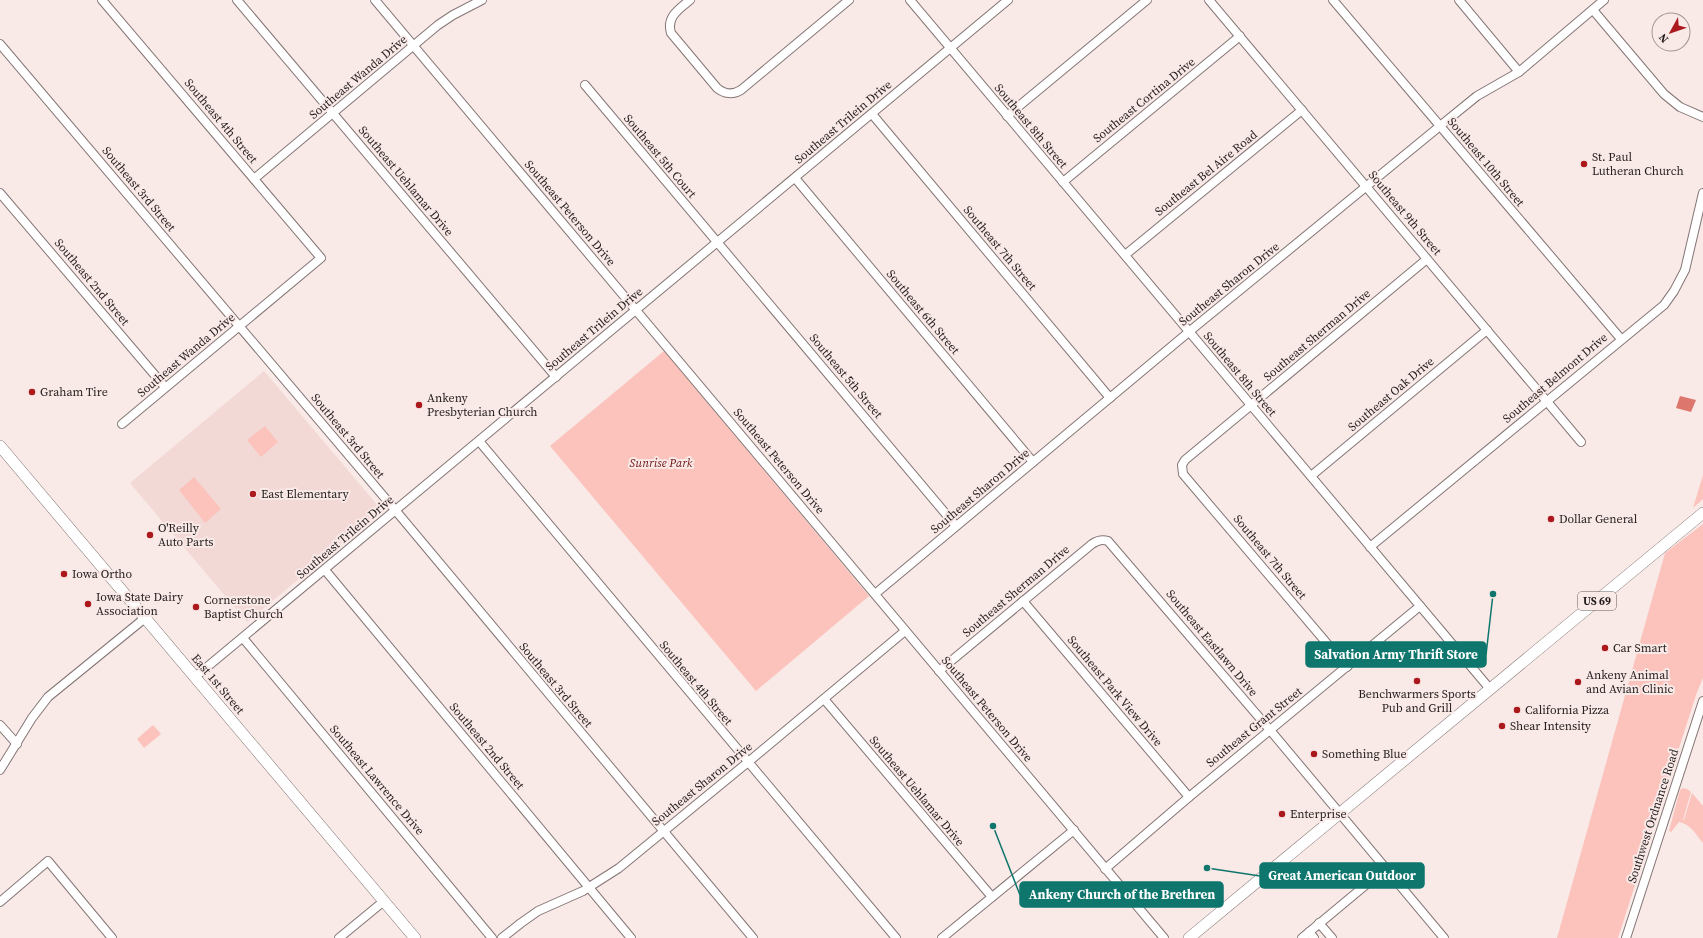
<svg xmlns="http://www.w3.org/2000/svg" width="1703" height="938" font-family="'Source Serif 4',serif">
	<rect width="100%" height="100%" fill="#f9e9e7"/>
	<path fill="#f2d9d6" d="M264 371 379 507V510L378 513 247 622 130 483Z"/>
	<g fill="#fbc3bc">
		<path d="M664 351 869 596 756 691 550 446Z"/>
		<path d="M265 426 278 442 261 457 247 440Z"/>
		<path d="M1703 475V499L1693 508Z"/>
		<path d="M194 477 221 509 205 523 179 490Z"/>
		<path d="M1703 524V678L1697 692 1618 938H1557L1665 553Z"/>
		<path d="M153 725 161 734 144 748 137 739Z"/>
		<path d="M1683 788 1687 789 1691 792 1683 820H1684L1692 793 1703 806V843C1696 835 1691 824 1679 822L1671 832 1669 831 1680 790Z"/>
	</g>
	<path fill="#dd766d" d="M1680 396 1696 400 1691 412 1676 408Z"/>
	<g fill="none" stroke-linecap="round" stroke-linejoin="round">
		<defs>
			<g id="minor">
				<path d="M102 0 321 258 122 424"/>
				<path d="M237 0 556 377"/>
				<path d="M375 0 1164 938"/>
				<path d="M690 0C679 9 666 17 671 33L717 88C724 94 733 95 741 90L849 0"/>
				<path d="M910 0 1490 689"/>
				<path d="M1209 0 1581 442"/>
				<path d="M1333 0 1621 339"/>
				<path d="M1459 0 1519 72"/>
				<path d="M1593 10 1664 94 1680 107 1703 117"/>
				<path d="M0 44 396 511 753 938"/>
				<path d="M585 85 956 526"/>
				<path d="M872 114 1110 398"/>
				<path d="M1007 116 1147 0"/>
				<path d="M795 178 1033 462"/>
				<path d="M254 179 438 25 453 15 482 0"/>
				<path d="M1063 182 1240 36"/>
				<path d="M0 193 165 387"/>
				<path d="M1125 255 1302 110"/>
				<path d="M479 441 896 938"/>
				<path d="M1311 476 1487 330"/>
				<path d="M1370 547 1664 305 1674 291 1685 270 1703 193"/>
				<path d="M325 570 631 938"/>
				<path d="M875 594 1196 326 1440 126 1477 96 1519 72 1604 0"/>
				<path d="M1023 601 1189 797"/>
				<path d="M243 638 492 938"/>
				<path d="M1347 667 1183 474 1182 465 1185 460 1427 259"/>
				<path d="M939 671 1092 544C1098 540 1102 539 1108 541L1270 730 1444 938"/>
				<path d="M195 677C468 453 737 225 1008 0"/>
				<path d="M824 699 992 897"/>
				<path d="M0 725 17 744"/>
				<path d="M0 770 32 718 48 697 145 618"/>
				<path d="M1105 869 1189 797 1420 606"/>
				<path d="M0 902 48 861 112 938"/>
				<path d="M1319 923 1332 938"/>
				<path d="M1309 932 1314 938"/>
				<path d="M339 938 384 901"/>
				<path d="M502 938 521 923 538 911 583 891 619 868 747 763 905 631"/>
				<path d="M942 938 1074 830"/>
				<path d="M1302 938 1386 868"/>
				<path d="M1626 938 1703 701"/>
			</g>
			<g id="major">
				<path d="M0 446 415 938"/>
				<path d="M1189 938 1703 513"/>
			</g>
		</defs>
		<use href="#minor" stroke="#847675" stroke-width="10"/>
		<use href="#major" stroke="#847675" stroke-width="12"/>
		<use href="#minor" stroke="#fff" stroke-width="8"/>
		<use href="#major" stroke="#fff" stroke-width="11"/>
	</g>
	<g fill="#ab191d" stroke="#f9e9e7" stroke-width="1.5">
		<circle cx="1584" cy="164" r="4"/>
		<circle cx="32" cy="392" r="4"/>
		<circle cx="419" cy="405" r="4"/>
		<circle cx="253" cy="494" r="4"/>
		<circle cx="1551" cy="519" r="4"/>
		<circle cx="150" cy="535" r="4"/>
		<circle cx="64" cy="574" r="4"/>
		<circle cx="88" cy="604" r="4"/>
		<circle cx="196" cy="607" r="4"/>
		<circle cx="1605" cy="648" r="4"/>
		<circle cx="1417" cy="681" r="4"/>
		<circle cx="1578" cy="682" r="4"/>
		<circle cx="1517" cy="710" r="4"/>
		<circle cx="1502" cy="726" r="4"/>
		<circle cx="1314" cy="754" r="4"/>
		<circle cx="1282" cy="814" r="4"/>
	</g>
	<g text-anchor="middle" stroke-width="4" stroke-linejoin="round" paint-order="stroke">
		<rect fill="#f9e9e7" stroke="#635a5a" stroke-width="1" x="1578" y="592" width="38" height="18" rx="3"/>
		<g font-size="11" font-weight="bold" fill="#231d1d">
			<text x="1597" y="605">US 69</text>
		</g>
		<g font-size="12" fill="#231d1d" stroke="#f9e9e7">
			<text transform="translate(358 77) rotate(-40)" y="4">Southeast Wanda Drive</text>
			<text transform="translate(1144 100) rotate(-39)" y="4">Southeast Cortina Drive</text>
			<text transform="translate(221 121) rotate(50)" y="4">Southeast 4th Street</text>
			<text transform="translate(843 122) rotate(-40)" y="4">Southeast Trilein Drive</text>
			<text transform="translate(1031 126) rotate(50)" y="4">Southeast 8th Street</text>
			<text transform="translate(660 156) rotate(50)" y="4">Southeast 5th Court</text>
			<text transform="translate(1486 162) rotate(50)" y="4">Southeast 10th Street</text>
			<text transform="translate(1206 173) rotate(-39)" y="4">Southeast Bel Aire Road</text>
			<text transform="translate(406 181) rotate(50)" y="4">Southeast Uehlamar Drive</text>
			<text transform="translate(139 189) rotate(50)" y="4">Southeast 3rd Street</text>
			<text transform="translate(570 213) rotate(50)" y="4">Southeast Peterson Drive</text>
			<text transform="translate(1405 213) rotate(50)" y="4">Southeast 9th Street</text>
			<text transform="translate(1000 248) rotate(50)" y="4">Southeast 7th Street</text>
			<text transform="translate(92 282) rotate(50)" y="4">Southeast 2nd Street</text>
			<text transform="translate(1229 284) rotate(-39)" y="4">Southeast Sharon Drive</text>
			<text transform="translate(923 312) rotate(50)" y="4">Southeast 6th Street</text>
			<text transform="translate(594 329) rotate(-40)" y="4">Southeast Trilein Drive</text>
			<text transform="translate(1317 335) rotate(-40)" y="4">Southeast Sherman Drive</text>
			<text transform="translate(186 355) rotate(-40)" y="4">Southeast Wanda Drive</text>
			<text transform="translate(1240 374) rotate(50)" y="4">Southeast 8th Street</text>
			<text transform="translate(846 376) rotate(50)" y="4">Southeast 5th Street</text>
			<text transform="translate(1555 378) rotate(-40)" y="4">Southeast Belmont Drive</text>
			<text transform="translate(1391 394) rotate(-40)" y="4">Southeast Oak Drive</text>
			<text transform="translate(348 436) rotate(50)" y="4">Southeast 3rd Street</text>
			<text transform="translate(779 461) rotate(50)" y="4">Southeast Peterson Drive</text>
			<text transform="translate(980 491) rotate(-40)" y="4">Southeast Sharon Drive</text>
			<text transform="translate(345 537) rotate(-40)" y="4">Southeast Trilein Drive</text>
			<text transform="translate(1270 557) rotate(50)" y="4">Southeast 7th Street</text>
			<text transform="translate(1016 591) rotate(-40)" y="4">Southeast Sherman Drive</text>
			<text transform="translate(1212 643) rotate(50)" y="4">Southeast Eastlawn Drive</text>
			<text transform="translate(696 683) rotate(50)" y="4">Southeast 4th Street</text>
			<text transform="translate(218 684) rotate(50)" y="4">East 1st Street</text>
			<text transform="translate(556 685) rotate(50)" y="4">Southeast 3rd Street</text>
			<text transform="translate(1115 691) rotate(50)" y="4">Southeast Park View Drive</text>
			<text transform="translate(987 709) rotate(50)" y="4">Southeast Peterson Drive</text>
			<text transform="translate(1254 727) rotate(-39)" y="4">Southeast Grant Street</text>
			<text transform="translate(487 746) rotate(50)" y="4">Southeast 2nd Street</text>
			<text transform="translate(377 780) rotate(50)" y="4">Southeast Lawrence Drive</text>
			<text transform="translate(702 784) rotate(-39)" y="4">Southeast Sharon Drive</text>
			<text transform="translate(917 791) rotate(50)" y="4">Southeast Uehlamar Drive</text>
			<text transform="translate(1653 816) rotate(-72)" y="4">Southwest Ordnance Road</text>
		</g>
		<g font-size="12" fill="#231d1d" stroke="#f9e9e7" text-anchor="start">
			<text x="1592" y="161">St. Paul<tspan x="1592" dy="14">Lutheran Church</tspan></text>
			<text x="40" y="396">Graham Tire</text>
			<text x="427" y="402">Ankeny<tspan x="427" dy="14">Presbyterian Church</tspan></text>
			<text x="261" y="498">East Elementary</text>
			<text x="1559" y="523">Dollar General</text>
			<text x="158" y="532">O'Reilly<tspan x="158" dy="14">Auto Parts</tspan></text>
			<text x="72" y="578">Iowa Ortho</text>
			<text x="96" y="601">Iowa State Dairy<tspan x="96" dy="14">Association</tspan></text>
			<text x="204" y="604">Cornerstone<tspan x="204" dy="14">Baptist Church</tspan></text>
			<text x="1613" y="652">Car Smart</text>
			<text x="1586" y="679">Ankeny Animal<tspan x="1586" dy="14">and Avian Clinic</tspan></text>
			<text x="1417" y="698" text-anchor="middle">Benchwarmers Sports<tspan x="1417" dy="14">Pub and Grill</tspan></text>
			<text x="1525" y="714">California Pizza</text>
			<text x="1510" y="730">Shear Intensity</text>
			<text x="1322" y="758">Something Blue</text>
			<text x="1290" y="818">Enterprise</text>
		</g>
		<g font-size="12" font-style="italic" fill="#6d0f10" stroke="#f9e9e7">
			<text x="661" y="467">Sunrise Park</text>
		</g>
	</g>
	<path fill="none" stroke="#0f766e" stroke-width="1.5" d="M1493 594L1486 655M1207 868L1260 876M993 826L1020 895"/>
	<g fill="#0f766e" stroke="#f9e9e7" stroke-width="1.5">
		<circle cx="1493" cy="594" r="4"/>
		<circle cx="1207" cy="868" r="4"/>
		<circle cx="993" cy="826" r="4"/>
	</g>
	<g fill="#0f766e" stroke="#0f766e" stroke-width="1.5">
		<rect x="1306" y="642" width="180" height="25" rx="4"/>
		<rect x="1260" y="863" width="164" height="25" rx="4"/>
		<rect x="1020" y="882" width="203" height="25" rx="4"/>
	</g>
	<g font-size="13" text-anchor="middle" font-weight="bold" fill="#fff">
		<text x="1396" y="659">Salvation Army Thrift Store</text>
		<text x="1342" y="880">Great American Outdoor</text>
		<text x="1122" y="899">Ankeny Church of the Brethren</text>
	</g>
	<g transform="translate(1671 32) rotate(230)"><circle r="19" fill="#f9e9e7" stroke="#a39796"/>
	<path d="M0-3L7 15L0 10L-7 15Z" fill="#ab191d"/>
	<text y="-6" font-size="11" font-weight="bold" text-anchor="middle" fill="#231d1d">N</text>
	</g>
</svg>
